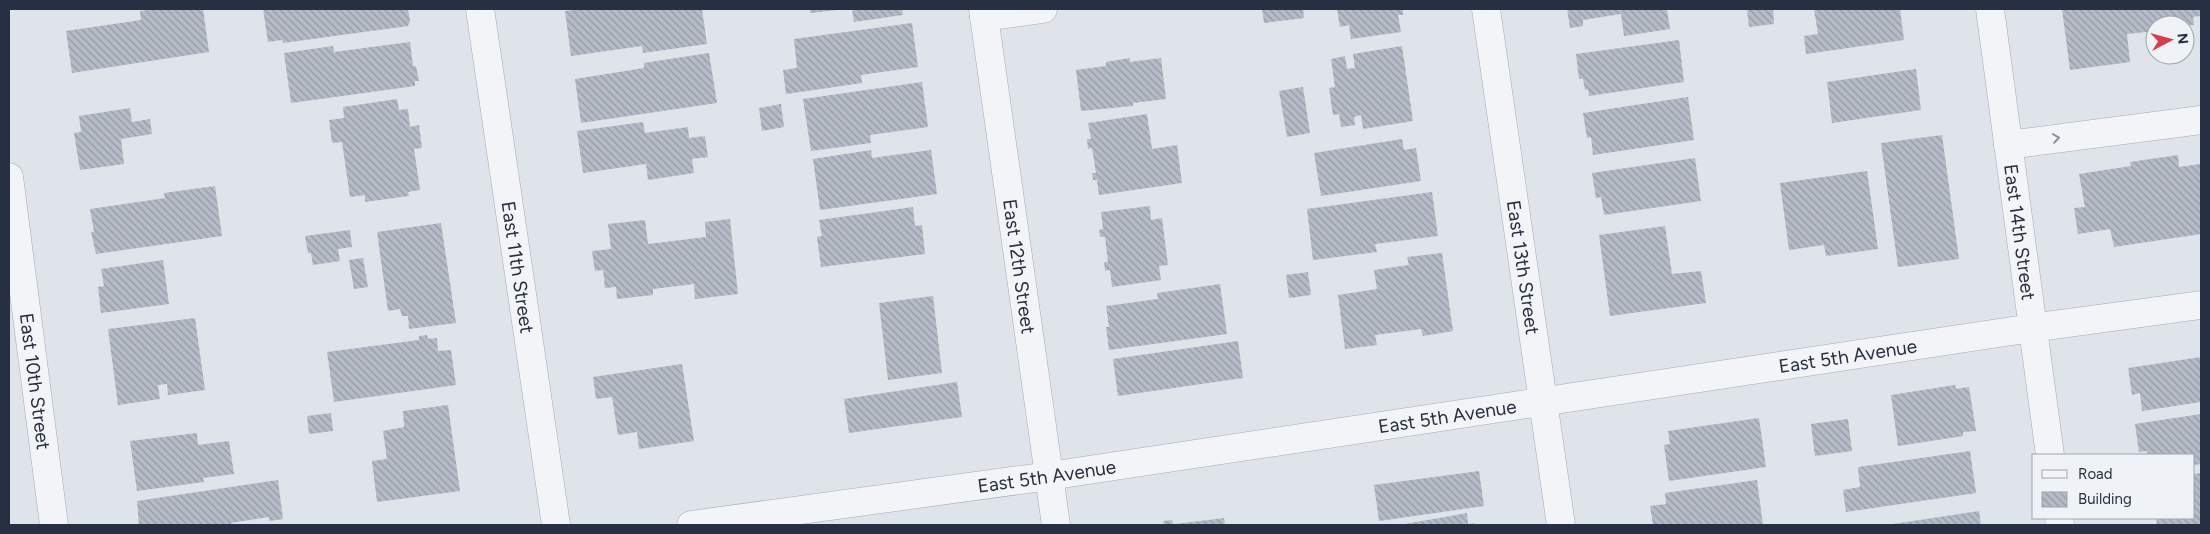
<svg xmlns="http://www.w3.org/2000/svg" width="2210" height="534" font-family="Figtree,sans-serif">
	<defs>
		<pattern id="building-back-hatch" width="6" height="6" patternUnits="userSpaceOnUse" patternTransform="scale(1.25)"><rect width="6" height="6" fill="#b6bcc7"/><path d="M-1 5l2 2M0 0l6 6M5-1l2 2" fill="none" stroke="#9499a3"/></pattern>
	</defs>
	<rect width="100%" height="100%" fill="#dfe3ea"/>
	<g fill="url(#building-back-hatch)">
		<path d="M156 9H203L209 52 72 73 66 31 141 20 140 11Z"/>
		<path d="M263 9H408L410 21 408 26 283 43 282 40 268 42Z"/>
		<path d="M584 9H702L707 44 643 53 642 46 571 56 565 11Z"/>
		<path d="M810 9H838V10L810 13Z"/>
		<path d="M852 9H902L903 15 854 22Z"/>
		<path d="M1262 9H1303L1304 18 1264 23Z"/>
		<path d="M1337 9H1403V15H1398L1401 32 1351 39 1349 25 1340 27Z"/>
		<path d="M1567 9H1667L1670 29 1624 36 1621 14 1583 20V26L1570 28Z"/>
		<path d="M1747 9H1773L1774 24 1749 27Z"/>
		<path d="M1814 9H1900L1904 40 1806 54 1804 36 1818 34Z"/>
		<path d="M2062 9H2201V16L2193 17 2194 25H2155V31L2127 34 2130 62 2070 70Z"/>
		<path d="M912 23 918 67 861 75 862 83 786 94 783 70 797 68 794 39Z"/>
		<path d="M1679 40 1684 82 1589 96 1588 89 1585 90 1583 79H1579L1576 54Z"/>
		<path d="M410 42 413 66H416L419 81H415V86L291 103 284 53 333 46 334 52Z"/>
		<path d="M1402 46 1413 121 1363 129 1361 115 1354 117 1355 125 1341 127 1339 114 1333 115 1329 88 1335 87 1331 59 1345 56 1347 69 1355 68 1353 54Z"/>
		<path d="M709 53 717 103 581 123 575 79 644 68V63Z"/>
		<path d="M1130 58V62L1161 58 1166 99 1133 103V106L1081 111 1076 70 1106 66V62Z"/>
		<path d="M1916 69 1921 110 1832 123 1827 82Z"/>
		<path d="M922 82 928 127 870 135 871 143 811 151 803 99Z"/>
		<path d="M1303 87 1310 133 1287 137 1279 91Z"/>
		<path d="M1688 97 1694 140 1593 155 1591 137 1587 138 1583 113Z"/>
		<path d="M397 99 399 110 408 109 410 127 419 125 422 148 414 149 420 190 408 192 409 196 365 202V195L350 197 342 142 332 143 329 120 344 118 343 107Z"/>
		<path d="M781 104 784 127 762 131 759 108Z"/>
		<path d="M130 108 132 122 150 119 152 134 121 139 124 164 80 170 74 133 81 132 79 116Z"/>
		<path d="M1147 114 1152 149 1177 145 1182 183 1099 195 1097 180H1093L1092 173H1096L1092 148 1088 149 1087 139H1091L1088 123Z"/>
		<path d="M643 122 645 133 688 127 689 138 705 136 708 157 692 159 694 173 648 180 646 164 583 173 577 131Z"/>
		<path d="M1942 135 1959 259 1898 267 1881 143Z"/>
		<path d="M1402 139 1404 150 1416 148 1421 181 1321 196 1314 153Z"/>
		<path d="M871 150 872 158 931 150 937 194 820 210 813 159Z"/>
		<path d="M2178 155 2179 167 2200 164 2201 234 2114 247 2110 229 2078 234 2074 208 2085 207 2079 174 2131 166 2130 162Z"/>
		<path d="M1695 158 1701 201 1604 215 1601 197 1596 198 1592 173Z"/>
		<path d="M1867 171 1878 249 1826 256 1824 245 1789 250 1780 183Z"/>
		<path d="M215 186 222 236 96 254 91 232H94L90 209 165 198 164 193Z"/>
		<path d="M1432 192 1438 236 1375 244 1377 252 1313 260 1307 209Z"/>
		<path d="M1150 206 1151 220 1162 218 1168 265 1159 266 1161 280 1112 287 1110 270 1105 271 1104 262H1108L1105 237H1100L1099 230 1103 229 1101 212Z"/>
		<path d="M913 207 915 226 922 225 925 254 821 267 817 237 822 236 819 220Z"/>
		<path d="M730 219 738 294 695 299 694 284 653 289V295L617 299 616 287 605 288 603 270 595 271 592 251 611 249 608 224 645 220 648 244 706 237 705 222Z"/>
		<path d="M441 223 456 323 409 329 408 316H402L400 309 388 311 377 232Z"/>
		<path d="M1665 226 1672 274 1701 271 1706 303 1610 316 1599 235Z"/>
		<path d="M350 230 352 247 338 249 340 261 313 265 311 253H308L305 236Z"/>
		<path d="M1442 253 1453 331 1423 336 1421 329 1375 335 1377 345 1345 349 1338 295 1377 289 1374 270 1409 265 1407 257Z"/>
		<path d="M363 258 368 287 354 289 349 260Z"/>
		<path d="M163 260 169 304 101 313 98 287 104 286 101 269Z"/>
		<path d="M1308 272 1311 295 1289 298 1286 275Z"/>
		<path d="M1220 284 1227 334 1109 350 1106 327H1109L1106 306 1158 299 1157 293Z"/>
		<path d="M933 296 942 373 888 380 879 303Z"/>
		<path d="M195 318 205 390 168 395 167 384 158 385 160 399 118 405 108 329Z"/>
		<path d="M427 335 428 339 437 338 438 351 451 350 456 385 334 402 327 352 419 340V336Z"/>
		<path d="M1238 341 1243 378 1118 396 1113 359Z"/>
		<path d="M2201 357V402L2142 411 2140 393 2132 395 2128 368Z"/>
		<path d="M682 364 694 441 639 449 637 432 618 435 612 397 596 399 593 377Z"/>
		<path d="M957 382 962 417 849 433 844 399Z"/>
		<path d="M1955 385 1956 389 1969 387 1976 431 1963 432V436L1898 446 1891 395Z"/>
		<path d="M448 405 460 491 377 502 372 461 387 459 383 431 404 427 403 411Z"/>
		<path d="M331 413 333 431 309 434 307 416Z"/>
		<path d="M2201 414V464L2194 465V455H2148L2147 451 2139 452 2135 424Z"/>
		<path d="M1759 418 1766 467 1669 481 1664 445 1670 444 1668 431Z"/>
		<path d="M1848 419 1852 451 1815 456 1811 424Z"/>
		<path d="M197 433 198 445 229 441 234 474 203 478 204 482 137 491 130 441Z"/>
		<path d="M1970 451 1976 493 1846 512 1843 490 1860 487 1858 467Z"/>
		<path d="M1479 471 1484 506 1379 521 1374 485Z"/>
		<path d="M2201 473V524L2157 525 2156 518H2194V474Z"/>
		<path d="M278 480 283 519 269 521V517L231 523 232 525H139L137 501Z"/>
		<path d="M1757 480 1763 525H1653L1650 506 1666 504 1665 493Z"/>
		<path d="M1979 511 1981 525H1893V524Z"/>
		<path d="M1467 513 1468 524 1474 523V525H1399Z"/>
		<path d="M1224 518 1225 525H1175V524Z"/>
		<path d="M1172 520 1173 525H1164L1163 521Z"/>
	</g>
	<g fill="none" stroke-linecap="round" stroke-linejoin="round">
		<defs>
			<g id="minor">
				<path id="s1" d="M480 9 556 525"/>
				<path id="s2" d="M983 9 1056 525"/>
				<path id="s3" d="M1486 9 1561 525"/>
				<path id="s4" d="M1990 9 2050 455"/>
				<path d="M984 17 1043 9"/>
				<path d="M2008 145 2201 120"/>
				<path id="s5" d="M9 177 54 525"/>
				<path d="M2059 518 2060 525"/>
				<path id="s6" d="M691 525 1049 476 2032 328 2201 305"/>
			</g>
		</defs>
		<use href="#minor" stroke="#a4aab4" stroke-width="29"/>
		<use href="#minor" stroke="#f3f4f8" stroke-width="28"/>
	</g>
	<defs><path id="oneway-chevron" d="M-2-3.5L2.5 0L-2 3.5" fill="none" stroke-width="1.6" stroke-linecap="round" stroke-linejoin="round" transform="scale(1.25)"/></defs>
	<use stroke="#8d929d" href="#oneway-chevron" transform="translate(2056 138) rotate(-8)"/>
	<g text-anchor="middle" stroke-width="4" stroke-linejoin="round" paint-order="stroke">
		<g font-size="19" fill="#273042" stroke="#eff2f7">
			<text dy="7" stroke="none"><textPath href="#s4" startOffset="225">East 14th Street</textPath></text>
			<text dy="7" stroke="none"><textPath href="#s1" startOffset="261">East 11th Street</textPath></text>
			<text dy="7" stroke="none"><textPath href="#s2" startOffset="260">East 12th Street</textPath></text>
			<text dy="7" stroke="none"><textPath href="#s3" startOffset="261">East 13th Street</textPath></text>
			<text dy="7" stroke="none"><textPath href="#s6" startOffset="1169">East 5th Avenue</textPath></text>
			<text dy="7" stroke="none"><textPath href="#s5" startOffset="206">East 10th Street</textPath></text>
			<text dy="7" stroke="none"><textPath href="#s6" startOffset="764">East 5th Avenue</textPath></text>
			<text dy="7" stroke="none"><textPath href="#s6" startOffset="359">East 5th Avenue</textPath></text>
		</g>
	</g>
	<rect width="2210" height="534" fill="none" stroke="#273042" stroke-width="20"/>
	<rect x="2032" y="454" width="162" height="65" fill="#eff2f7" stroke="#9fa4af"/>
	<rect x="2042" y="470" width="25" height="8" fill="#f3f4f8" stroke="#9fa4af"/>
	<text x="2078" y="479" font-size="15" fill="#273042">Road</text>
	<rect x="2042" y="492" width="25" height="15" fill="url(#building-back-hatch)" stroke="#9fa4af"/>
	<text x="2078" y="504" font-size="15" fill="#273042">Building</text>
	<g transform="translate(2170 40) rotate(84)"><circle r="24" fill="#eff2f7" stroke="#9fa4af"/>
	<path d="M0-4L9 19L0 12L-9 19Z" fill="#d73c4d"/>
	<text y="-8" font-size="14" font-weight="bold" text-anchor="middle" fill="#273042">N</text>
	</g>
</svg>
